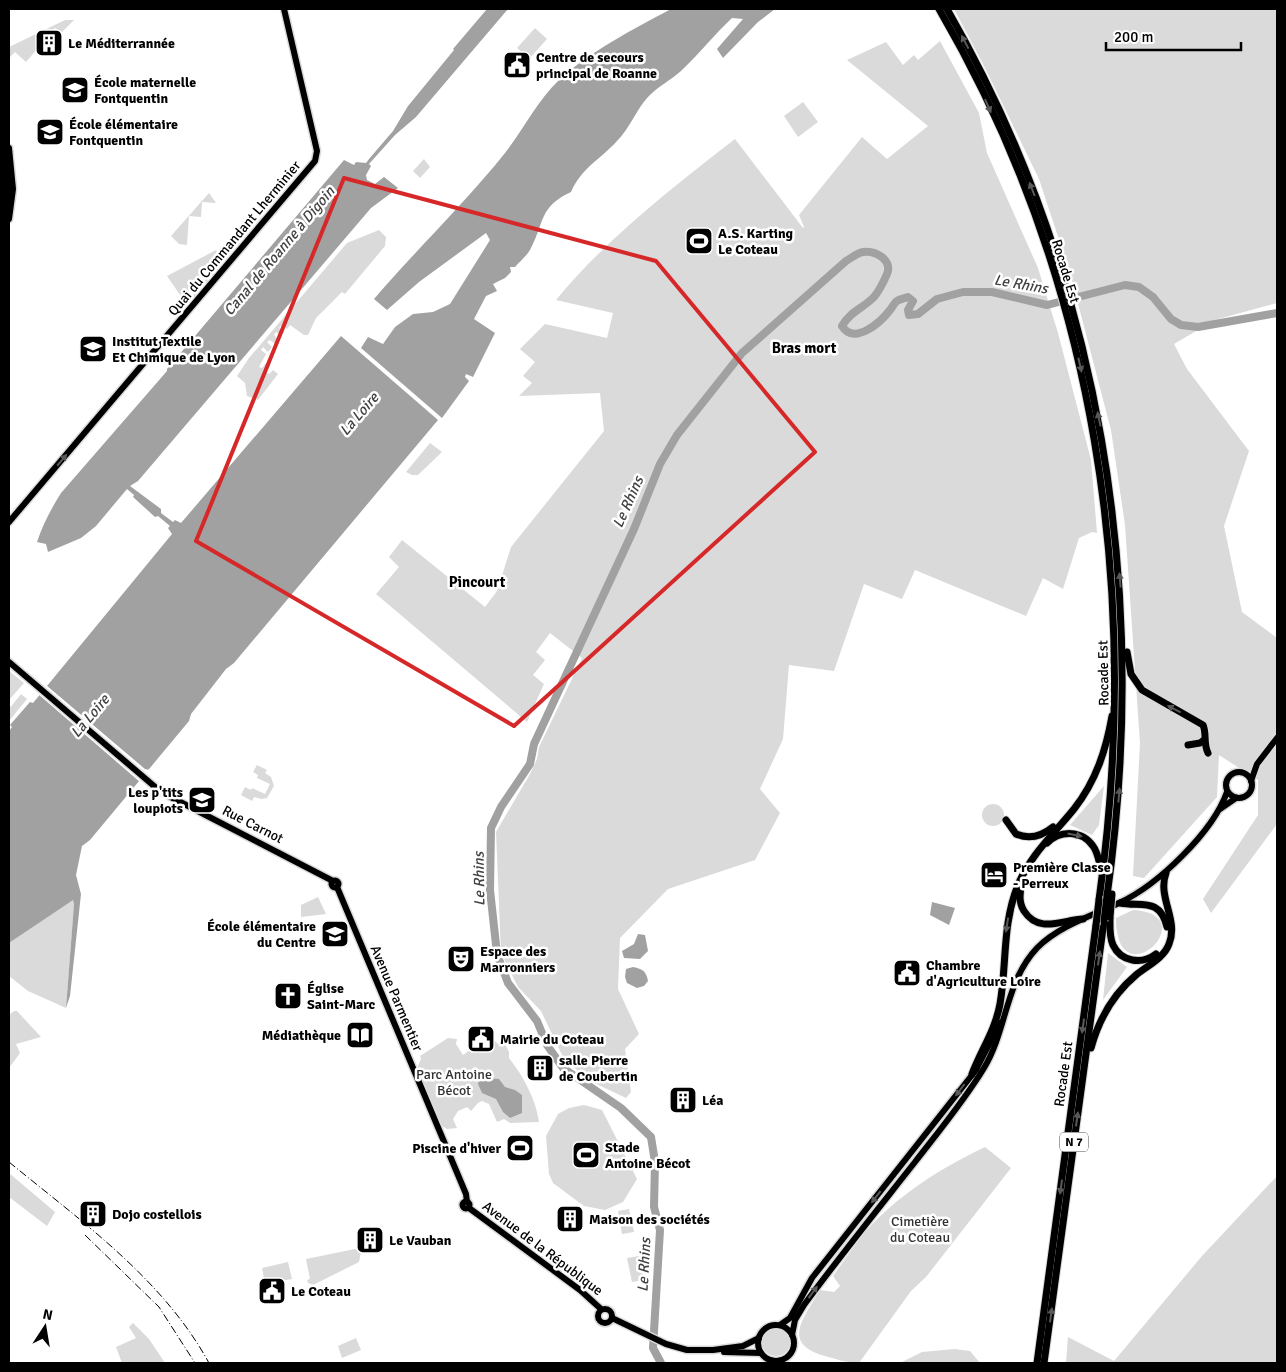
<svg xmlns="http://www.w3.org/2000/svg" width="1286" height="1372" font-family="Signika,sans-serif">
	<rect width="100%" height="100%" fill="#fff"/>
	<g fill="#dadada">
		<path d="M954 9H1277V303L1215 320 1174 344 1187 369 1249 451 1224 526 1242 612 1277 638V824L1211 913 1203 899 1258 815V780L1219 755 1217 797 1144 878 1133 876 1140 743 1125 525 1111 430 1070 273 1039 179 984 66Z"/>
		<path d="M65 20H74L61 33 55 28 26 62 15 52 9 58V47Z"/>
		<path d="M535 28 547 39 529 59 517 48Z"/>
		<path d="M940 41 979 113 987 153 1038 268 1058 333 1091 460 1097 533 1092 532 1079 538 1063 589 1043 578 1026 616 915 570 902 599 864 584 834 671 789 665 783 739 760 789 780 813 755 860 668 889 620 938 618 989 639 1034 625 1049 631 1092 626 1098 590 1081 564 1059 541 1011 518 987 501 953 496 832 530 774 537 759 539 747 582 658 550 633 536 652 545 660 533 675 544 684 527 722 376 594 399 567 389 557 402 540 485 607 497 591 511 547 604 431 600 393 519 396 532 383 523 376 535 362 520 349 545 324 607 338 613 313 556 300C607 238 672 188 735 139L803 228 804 227 799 215 862 137 887 159 928 126 847 60 886 42 903 65 914 55 918 60Z"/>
		<path d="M803 102 818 122 798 137 784 116Z"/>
		<path d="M424 159 430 167 420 178 413 171Z"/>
		<path d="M209 193 216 203 202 202 201 217 189 216 187 245 179 244 171 236Z"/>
		<path d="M379 230 386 237 385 246 345 294 342 292 316 318 308 335H304L290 325 287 329 282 325 279 328 284 332 281 336 276 332 274 335 278 340 275 344 270 340 267 342 272 347 268 352 263 347 261 350 266 354 259 367 262 368 266 363 270 366 266 372 269 374 273 370 278 374 258 400 247 396 245 383 237 376 249 358 347 243Z"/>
		<path d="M216 250 225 260 187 305 167 276Z"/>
		<path d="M430 443 442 452 418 475H412L406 472Z"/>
		<path d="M9 671 24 683 9 700Z"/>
		<path d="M21 694 27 699 9 721V709Z"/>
		<path d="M257 765 267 770 265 773 271 777 274 786 267 798 261 799 254 797 252 801 241 795 245 787 251 790 252 788 265 794 270 784 257 778 258 775 253 772Z"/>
		<path d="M1104 786 1099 825 1092 835 1070 825Z"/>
		<circle cx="993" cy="815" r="11"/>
		<path d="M318 897 326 914 301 917V905Z"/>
		<path d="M73 899 74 904 66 1008 28 991 9 976V943Z"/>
		<path d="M1133 910C1207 914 1116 1002 1116 918Z"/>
		<path d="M1108 953 1127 967 1103 1000Z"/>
		<path d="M14 1011H17L41 1037 16 1044 20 1053 9 1068V1015Z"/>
		<path d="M490 1036 498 1044 501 1041 499 1037 501 1036 509 1052V1058C523 1076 536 1099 539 1122L510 1123 504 1119 497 1122 489 1104 482 1101 478 1103 471 1111 467 1107 458 1111 453 1119 457 1128 447 1129 442 1126 417 1068 421 1059 420 1056 448 1038 457 1039 456 1044 463 1055Z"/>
		<path d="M584 1105 602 1110 637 1179 623 1202 605 1210 584 1206 553 1183 549 1174 546 1136 558 1114 569 1108Z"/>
		<path d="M985 1147 1011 1168 926 1277 911 1291 859 1363C847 1363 836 1359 825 1356 780 1343 804 1318 820 1290L834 1292 840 1286 833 1276C844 1261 854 1246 865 1232 898 1195 941 1168 985 1147Z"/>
		<path d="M9 1173 55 1212 47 1226 9 1197Z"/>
		<path d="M1277 1176V1363H1066L1068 1337 1114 1361 1202 1256Z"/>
		<path d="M629 1209 634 1232 622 1234 618 1211Z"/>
		<path d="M355 1249 361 1252 359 1262 313 1285 308 1283 307 1280 310 1279 306 1259Z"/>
		<path d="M639 1256 644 1280 632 1282 627 1258Z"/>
		<path d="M288 1262 292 1279 265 1284 262 1268Z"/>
		<path d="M133 1323 149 1339 165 1363H122L116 1347 136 1338 129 1327Z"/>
		<circle cx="776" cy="1342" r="14"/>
		<path d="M356 1338 361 1350 342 1358 338 1346Z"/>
		<path d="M955 1349 970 1351 980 1363H900L922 1352Z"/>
	</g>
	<g fill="#a1a1a1">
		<path d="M487 9H508L416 117 395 135 369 164 371 166 366 175 367 180 375 184 384 177 398 188 371 208 138 481 130 486 161 509V513L173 522 175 520 181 523 341 336 438 420 234 663 226 669 191 714 189 721 90 840 82 846 76 875 81 894 70 996 66 1008 74 904 73 900 9 943V731L12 727 10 725 30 702 33 703 172 534 168 528 170 526 158 516 155 517 133 497 134 495 127 489 96 526 81 538 48 552 46 544 37 542C43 524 51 509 61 493L167 371V369L344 160 354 165 356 162 366 163 369 159 393 131 408 106 454 50 453 49Z"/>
		<path d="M671 9H775L758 22 723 58 717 49 743 19 732 18C714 35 699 54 681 71 671 80 657 87 648 97 636 110 630 128 617 141 600 160 582 167 571 192 539 207 545 221 531 248 528 255 520 261 515 267H510L511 272 505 278 493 284 497 291 486 296 474 319 495 333 473 377 466 374 465 377 469 381 442 418 361 348 368 337 383 344 395 327 413 314 433 312 450 304 490 240 486 233 419 282 387 310 374 299C417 249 464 204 505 153 524 129 537 101 559 80 592 50 632 30 671 9Z"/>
		<path d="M932 902 955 908 949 925 930 915Z"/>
		<path d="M638 934 645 935 648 951 640 959 624 958 622 951 634 944Z"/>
		<path d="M633 967C643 969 646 971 648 981L644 986 637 988 627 983 625 977 626 969Z"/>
		<path d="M486 1078 499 1079 505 1087 515 1090 522 1095V1113L510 1118 503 1112 496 1099 482 1093 478 1084 479 1080Z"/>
	</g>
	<path fill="#fff" d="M46 685 145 769 150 770 140 782 38 694Z"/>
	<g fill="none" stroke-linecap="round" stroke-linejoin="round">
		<path stroke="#a1a1a1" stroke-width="8" d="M661 1363 653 1348 660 1230 654 1207 655 1162 651 1137 621 1108 563 1068 547 1045 537 1021 508 983 497 954 490 890 491 828 501 807 530 764 534 744 634 529 660 464 677 435 742 353 846 261C851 258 857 253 863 252 875 250 893 260 887 274 884 281 879 291 874 297 862 309 851 311 842 326 854 346 881 322 890 310 892 308 894 303 897 301 900 299 905 298 908 297L913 301 908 310 909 315 918 314 937 299 963 292H992L1047 305 1125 285 1139 287 1153 297 1171 319 1181 325 1198 327 1277 313"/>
		<defs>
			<g id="major">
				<path d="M9 148 13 189 9 219"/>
				<path d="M9 522 315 161 317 151 284 9"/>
				<path d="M9 662 161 792 333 881"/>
				<circle cx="1239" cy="785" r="13"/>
				<path d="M1251 781 1257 764 1277 738"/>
				<path d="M1220 809 1236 798"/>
				<circle cx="335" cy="884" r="3.5"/>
				<path d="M337 887 466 1194 467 1202"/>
				<circle cx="466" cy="1205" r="3.5"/>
				<path d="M469 1208 580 1290 601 1309"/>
				<circle cx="605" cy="1316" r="7"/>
				<path d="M612 1318 666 1344 687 1350H713L743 1346 759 1338"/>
				<path d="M780 1325 790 1318 812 1278 976 1070 1000 1023"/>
				<circle cx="776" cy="1343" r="18"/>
				<path d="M792 1335 795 1320 804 1305C840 1256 878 1209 915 1162 939 1131 964 1101 984 1068 1007 1030 1005 982 1037 948 1059 926 1091 916 1119 903 1158 885 1213 832 1227 792"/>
				<path d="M724 1352 761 1353"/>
			</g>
			<g id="highway">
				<path d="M939 9C1097 280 1142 592 1099 900"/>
				<path d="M947 9C1102 278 1150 590 1107 896"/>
				<path d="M1127 652 1131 674 1142 690 1203 725C1207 734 1203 743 1208 753"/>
				<path d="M1188 745 1200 743 1204 740"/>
				<path d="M1006 820 1016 834C1030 840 1042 836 1053 827"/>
				<path d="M1047 843C1060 830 1082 830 1093 846 1099 854 1099 864 1102 873"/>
				<path d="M1022 884C1019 894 1019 903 1024 911 1039 934 1062 920 1083 919"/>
				<path d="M1120 903C1141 907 1160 897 1167 927"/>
				<path d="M1110 917C1110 926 1109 936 1113 945 1121 962 1142 965 1156 954"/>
				<path d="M1091 1048C1099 1019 1112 995 1136 975 1147 966 1164 958 1169 944 1179 920 1157 897 1166 873"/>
				<path d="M972 1074C981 1050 995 1031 1000 1004 1007 964 1002 924 1018 885 1031 854 1053 835 1074 809 1096 781 1106 750 1112 716"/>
				<path d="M1037 1363 1096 925"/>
				<path d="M1044 1363 1104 921"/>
			</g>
		</defs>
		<use href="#major" stroke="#dbdbdb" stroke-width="9"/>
		<use href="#highway" stroke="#dbdbdb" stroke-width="9"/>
		<use href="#major" stroke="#000" stroke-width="6"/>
		<use href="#highway" stroke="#000" stroke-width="7"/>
		<g stroke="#000" stroke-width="1" stroke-dasharray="8 2.5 1 2.5" stroke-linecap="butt">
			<path d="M9 1162C82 1222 163 1279 209 1363"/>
			<path d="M85 1235 159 1307 195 1363"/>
		</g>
		<defs>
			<g id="highway-bridge">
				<path d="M1110 917 1112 894"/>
				<path d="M1104 921 1107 896"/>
				<path d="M1096 925 1099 900"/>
			</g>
		</defs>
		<use href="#highway-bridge" stroke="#dbdbdb" stroke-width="9" stroke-linecap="butt"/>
		<use href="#highway-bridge" stroke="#000" stroke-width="7"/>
	</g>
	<defs><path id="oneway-solid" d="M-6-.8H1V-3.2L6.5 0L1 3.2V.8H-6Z" transform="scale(1.25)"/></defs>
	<g fill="#595959">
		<use href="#oneway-solid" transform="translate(965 42) rotate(-118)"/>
		<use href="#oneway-solid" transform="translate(988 106) rotate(66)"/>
		<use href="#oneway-solid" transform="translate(1032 189) rotate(-111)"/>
		<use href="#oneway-solid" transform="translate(1080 365) rotate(77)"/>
		<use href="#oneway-solid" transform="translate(1099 419) rotate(-102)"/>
		<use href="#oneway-solid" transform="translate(62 460) rotate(-50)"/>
		<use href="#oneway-solid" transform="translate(1120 580) rotate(-95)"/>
		<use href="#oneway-solid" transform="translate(1174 709) rotate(-153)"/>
		<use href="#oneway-solid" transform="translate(1119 795) rotate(-85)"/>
		<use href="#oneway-solid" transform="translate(1075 835) rotate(11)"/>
		<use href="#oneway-solid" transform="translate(1007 925) rotate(99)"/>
		<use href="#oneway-solid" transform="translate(1099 958) rotate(-82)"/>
		<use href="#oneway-solid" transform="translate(1083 1026) rotate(98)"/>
		<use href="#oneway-solid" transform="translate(960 1090) rotate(127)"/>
		<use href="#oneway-solid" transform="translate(1077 1119) rotate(-82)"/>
		<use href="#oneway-solid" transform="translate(1061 1187) rotate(98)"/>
		<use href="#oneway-solid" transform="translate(876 1197) rotate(128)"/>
		<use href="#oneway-solid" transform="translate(813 1292) rotate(-54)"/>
		<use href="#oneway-solid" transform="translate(1051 1315) rotate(-82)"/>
	</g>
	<path fill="none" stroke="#d62828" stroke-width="4" stroke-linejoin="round" d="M344 178 656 261 815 452 514 726 196 541Z"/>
	<defs>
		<symbol id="building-square" viewBox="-11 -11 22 22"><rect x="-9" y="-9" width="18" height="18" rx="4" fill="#000" stroke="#fff"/><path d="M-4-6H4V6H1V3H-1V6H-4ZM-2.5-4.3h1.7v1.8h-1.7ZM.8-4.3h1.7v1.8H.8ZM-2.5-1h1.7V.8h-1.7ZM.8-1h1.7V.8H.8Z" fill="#fff"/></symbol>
		<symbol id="civic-square" viewBox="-11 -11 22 22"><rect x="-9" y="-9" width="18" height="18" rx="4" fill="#000" stroke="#fff"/><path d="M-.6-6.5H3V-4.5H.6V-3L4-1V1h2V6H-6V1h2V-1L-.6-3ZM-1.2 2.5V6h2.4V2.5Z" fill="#fff"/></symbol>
		<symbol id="school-square" viewBox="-11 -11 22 22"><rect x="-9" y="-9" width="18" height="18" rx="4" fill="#000" stroke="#fff"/><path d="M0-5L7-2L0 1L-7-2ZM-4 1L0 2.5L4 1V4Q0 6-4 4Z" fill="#fff"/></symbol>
		<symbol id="stadium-square" viewBox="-11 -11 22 22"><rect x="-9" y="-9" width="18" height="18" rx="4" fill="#000" stroke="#fff"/><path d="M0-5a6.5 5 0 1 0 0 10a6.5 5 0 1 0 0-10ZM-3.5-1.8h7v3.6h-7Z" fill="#fff"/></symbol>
		<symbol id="university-square" viewBox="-11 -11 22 22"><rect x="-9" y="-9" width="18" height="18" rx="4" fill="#000" stroke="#fff"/><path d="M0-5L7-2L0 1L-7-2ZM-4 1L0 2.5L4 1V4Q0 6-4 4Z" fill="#fff"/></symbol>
		<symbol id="hotel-square" viewBox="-11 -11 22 22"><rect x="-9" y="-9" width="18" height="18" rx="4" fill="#000" stroke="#fff"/><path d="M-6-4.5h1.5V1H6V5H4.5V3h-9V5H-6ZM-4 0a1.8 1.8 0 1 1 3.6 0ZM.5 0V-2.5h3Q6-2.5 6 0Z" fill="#fff"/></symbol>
		<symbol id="theatre-square" viewBox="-11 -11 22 22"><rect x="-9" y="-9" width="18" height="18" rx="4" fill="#000" stroke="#fff"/><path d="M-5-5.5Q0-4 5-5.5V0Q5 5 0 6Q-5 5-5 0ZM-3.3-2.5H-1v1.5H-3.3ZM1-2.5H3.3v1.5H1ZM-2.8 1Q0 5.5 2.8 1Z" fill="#fff"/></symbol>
		<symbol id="church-square" viewBox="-11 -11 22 22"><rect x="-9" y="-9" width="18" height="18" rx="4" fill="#000" stroke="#fff"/><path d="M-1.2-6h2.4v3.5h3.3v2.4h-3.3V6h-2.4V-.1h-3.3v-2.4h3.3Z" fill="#fff"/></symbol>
		<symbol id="library-square" viewBox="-11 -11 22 22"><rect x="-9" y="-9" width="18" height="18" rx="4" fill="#000" stroke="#fff"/><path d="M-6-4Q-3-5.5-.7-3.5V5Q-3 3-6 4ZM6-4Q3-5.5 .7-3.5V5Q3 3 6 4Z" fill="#fff"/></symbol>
	</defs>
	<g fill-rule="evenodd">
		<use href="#building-square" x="33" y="27" width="32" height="32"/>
		<use href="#civic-square" x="501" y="49" width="32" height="32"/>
		<use href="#school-square" x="59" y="74" width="32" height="32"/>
		<use href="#school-square" x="34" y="116" width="32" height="32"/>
		<use href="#stadium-square" x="683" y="225" width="32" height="32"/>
		<use href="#university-square" x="77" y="333" width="32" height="32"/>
		<use href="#school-square" x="186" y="784" width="32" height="32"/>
		<use href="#hotel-square" x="978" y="859" width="32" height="32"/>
		<use href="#school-square" x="319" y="918" width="32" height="32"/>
		<use href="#theatre-square" x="445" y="943" width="32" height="32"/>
		<use href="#civic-square" x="891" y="957" width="32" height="32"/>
		<use href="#church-square" x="272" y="980" width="32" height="32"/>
		<use href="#library-square" x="344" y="1019" width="32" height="32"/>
		<use href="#civic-square" x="465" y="1023" width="32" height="32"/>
		<use href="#building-square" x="524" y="1052" width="32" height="32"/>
		<use href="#building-square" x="667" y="1084" width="32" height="32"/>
		<use href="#stadium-square" x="504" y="1132" width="32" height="32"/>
		<use href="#stadium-square" x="570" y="1139" width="32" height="32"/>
		<use href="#building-square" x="77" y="1198" width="32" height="32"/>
		<use href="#building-square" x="554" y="1203" width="32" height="32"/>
		<use href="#building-square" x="354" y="1224" width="32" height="32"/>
		<use href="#civic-square" x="256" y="1275" width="32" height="32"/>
	</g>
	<g text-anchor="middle" stroke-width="5" stroke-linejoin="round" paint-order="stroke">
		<rect fill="#fff" stroke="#4c4c4c" stroke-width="1" x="1060" y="1132.5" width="28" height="19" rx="4"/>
		<g font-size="12" font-weight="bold" fill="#000">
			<text x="1074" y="1146">N 7</text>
		</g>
		<g font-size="14" font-weight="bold" fill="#000" stroke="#fff" text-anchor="start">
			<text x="68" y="48">Le Méditerrannée</text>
			<text x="536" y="62">Centre de secours<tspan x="536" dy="16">principal de Roanne</tspan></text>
			<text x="94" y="87">École maternelle<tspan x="94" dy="16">Fontquentin</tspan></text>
			<text x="69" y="129">École élémentaire<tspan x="69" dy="16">Fontquentin</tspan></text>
			<text x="718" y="238">A.S. Karting<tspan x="718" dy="16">Le Coteau</tspan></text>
			<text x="112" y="346">Institut Textile<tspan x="112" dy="16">Et Chimique de Lyon</tspan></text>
			<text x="183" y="797" text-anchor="end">Les p'tits<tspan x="183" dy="16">loupiots</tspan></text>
			<text x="1013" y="872">Première Classe<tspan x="1013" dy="16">- Perreux</tspan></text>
			<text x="316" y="931" text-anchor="end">École élémentaire<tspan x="316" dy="16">du Centre</tspan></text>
			<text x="480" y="956">Espace des<tspan x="480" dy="16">Marronniers</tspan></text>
			<text x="926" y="970">Chambre<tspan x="926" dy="16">d'Agriculture Loire</tspan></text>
			<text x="307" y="993">Église<tspan x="307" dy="16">Saint-Marc</tspan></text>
			<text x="341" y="1040" text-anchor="end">Médiathèque</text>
			<text x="500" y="1044">Mairie du Coteau</text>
			<text x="559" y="1065">salle Pierre<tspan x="559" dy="16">de Coubertin</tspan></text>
			<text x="702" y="1105">Léa</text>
			<text x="605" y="1152">Stade<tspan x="605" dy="16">Antoine Bécot</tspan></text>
			<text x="501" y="1153" text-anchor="end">Piscine d'hiver</text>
			<text x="112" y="1219">Dojo costellois</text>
			<text x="589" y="1224">Maison des sociétés</text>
			<text x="389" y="1245">Le Vauban</text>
			<text x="291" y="1296">Le Coteau</text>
		</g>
		<g font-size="14" fill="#000" stroke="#fff">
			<text transform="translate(234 238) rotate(-50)" y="5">Quai du Commandant Lherminier</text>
			<text transform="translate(1066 271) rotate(73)" y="5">Rocade Est</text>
			<text transform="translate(1103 673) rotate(-91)" y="5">Rocade Est</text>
			<text transform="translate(253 824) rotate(27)" y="5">Rue Carnot</text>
			<text transform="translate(397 998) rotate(67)" y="5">Avenue Parmentier</text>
			<text transform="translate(1063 1074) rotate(-82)" y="5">Rocade Est</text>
			<text transform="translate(543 1248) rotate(37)" y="5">Avenue de la République</text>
		</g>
		<g font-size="14" fill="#313131" stroke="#fff">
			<text x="454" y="1079">Parc Antoine<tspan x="454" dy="16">Bécot</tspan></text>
			<text x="920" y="1226">Cimetière<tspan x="920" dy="16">du Coteau</tspan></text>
		</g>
		<g font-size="15" font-style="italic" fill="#424242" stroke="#fff">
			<text transform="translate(279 251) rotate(-50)" y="5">Canal de Roanne à Digoin</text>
			<text transform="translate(1021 284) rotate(10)" y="5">Le Rhins</text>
			<text transform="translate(359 414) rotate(-49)" y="5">La Loire</text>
			<text transform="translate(628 502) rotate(-66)" y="5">Le Rhins</text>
			<text transform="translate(90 716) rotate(-50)" y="5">La Loire</text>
			<text transform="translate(479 879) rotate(-91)" y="5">Le Rhins</text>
			<text transform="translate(644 1265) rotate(-87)" y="5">Le Rhins</text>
		</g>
		<g font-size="15" font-weight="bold" fill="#000" stroke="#fff">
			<text x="804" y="353">Bras mort</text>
			<text x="477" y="587">Pincourt</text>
		</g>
	</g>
	<rect width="1286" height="1372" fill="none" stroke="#000000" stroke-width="20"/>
	<g transform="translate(45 1327) rotate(12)" stroke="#ffffff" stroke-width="4" paint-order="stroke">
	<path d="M0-4L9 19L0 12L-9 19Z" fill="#000000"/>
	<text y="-8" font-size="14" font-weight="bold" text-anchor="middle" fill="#000000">N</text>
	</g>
	<path d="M1106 42v8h135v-8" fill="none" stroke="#000000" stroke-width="2.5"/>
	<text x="1114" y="42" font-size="15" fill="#000000" stroke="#ffffff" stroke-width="4" paint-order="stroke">200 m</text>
</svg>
